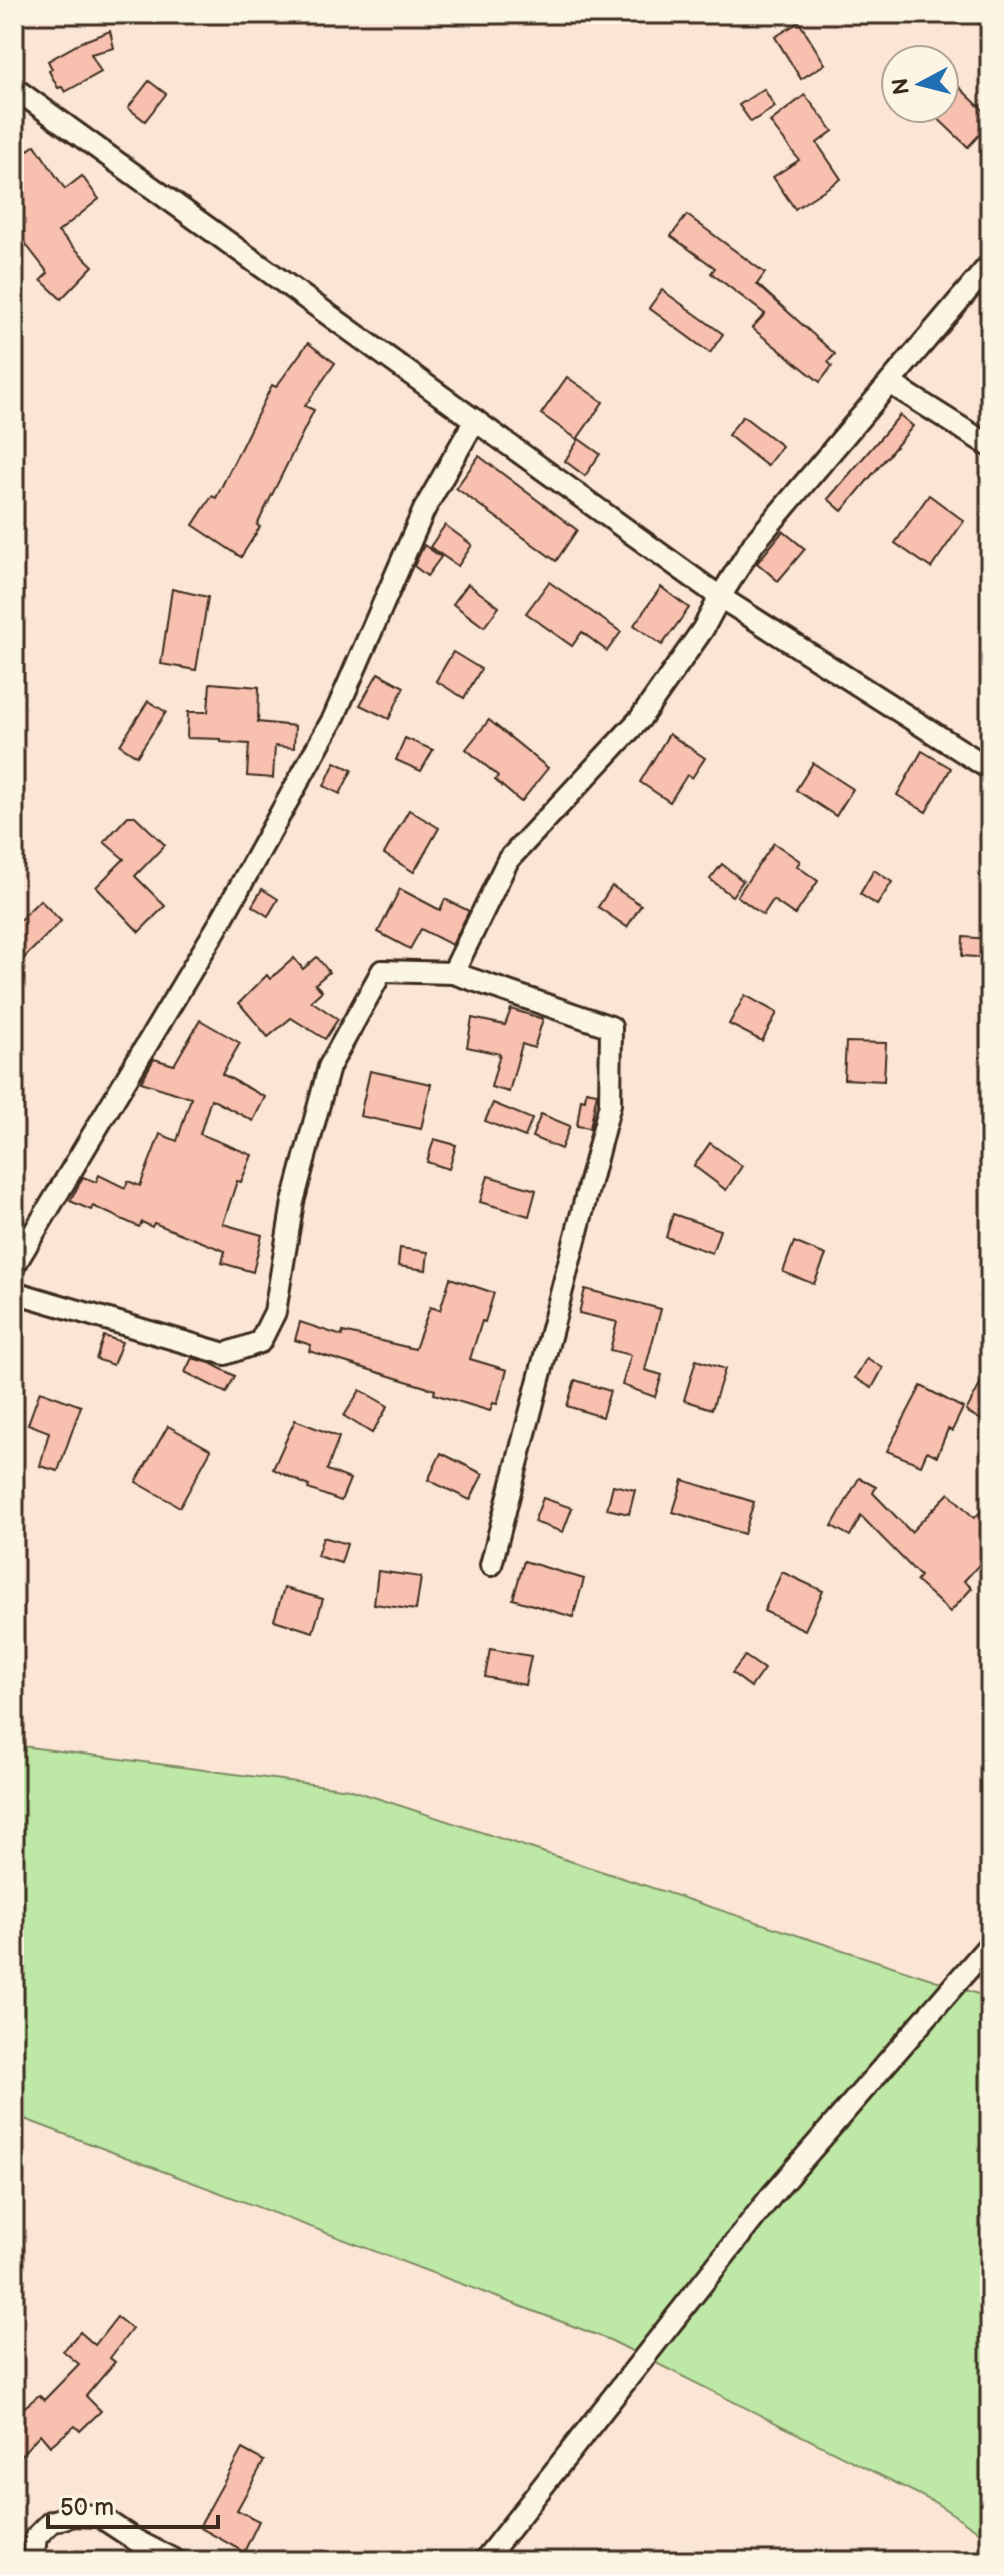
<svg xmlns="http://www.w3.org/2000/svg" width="1004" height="2575" font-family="'Balsamiq Sans',sans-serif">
	<rect width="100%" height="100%" fill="#fbe5d4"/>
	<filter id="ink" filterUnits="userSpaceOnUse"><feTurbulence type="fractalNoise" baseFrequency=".0125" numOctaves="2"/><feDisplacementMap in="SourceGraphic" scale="16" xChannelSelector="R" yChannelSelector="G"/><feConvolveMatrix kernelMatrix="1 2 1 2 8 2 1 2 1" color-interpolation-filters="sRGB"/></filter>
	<g filter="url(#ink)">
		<path fill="#bee8a5" stroke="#7c8962" stroke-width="2" d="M14 1745 349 1789 990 1998V2539L936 2503 610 2340 14 2115Z"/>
		<g fill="#f8c0ae" stroke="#3b2a1e" stroke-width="2">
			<path d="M799 22 825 64 801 79 775 37Z"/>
			<path d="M110 31 114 48 91 54 101 72 65 92 62 87 58 88 49 71 52 69 48 61 84 41Z"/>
			<path d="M149 81 166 94 145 121 128 108Z"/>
			<path d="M958 86 990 117V123L968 147 933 114 938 108H944V102Z"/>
			<path d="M764 89 775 107 751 122 739 105Z"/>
			<path d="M805 95 833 131 817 143 841 179 795 209 773 177 799 160 770 122Z"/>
			<path d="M14 131 28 150 35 145 65 189 82 176 99 199 58 232 93 266 61 299 41 280 48 273 14 229Z"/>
			<path d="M687 215 765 273 757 284 835 354 828 362 832 366 820 382 752 328 765 314 711 273 715 268 671 236Z"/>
			<path d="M662 290 723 334 710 353 649 308Z"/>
			<path d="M308 343 335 363 305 406 314 410 257 525 260 527 241 557 193 525 212 496 216 498 272 385 276 387Z"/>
			<path d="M567 377 603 402 577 439 541 414Z"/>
			<path d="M900 415 913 426 842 511 828 499Z"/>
			<path d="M743 416 782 446 767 466 728 435Z"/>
			<path d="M579 439 600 454 585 476 565 461Z"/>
			<path d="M479 456 577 530 556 561 456 488Z"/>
			<path d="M929 495 964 521 931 568 895 543Z"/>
			<path d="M445 525 472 545 458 566 430 547Z"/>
			<path d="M783 531 805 549 778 581 757 563Z"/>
			<path d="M424 545 441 557 427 576 414 566Z"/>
			<path d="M549 582 621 632 607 651 582 632 572 646 526 613Z"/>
			<path d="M468 584 499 607 484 627 453 604Z"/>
			<path d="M661 587 689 608 662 645 634 625Z"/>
			<path d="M172 589 208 597 196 670 161 664Z"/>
			<path d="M453 652 481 669 464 698 436 681Z"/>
			<path d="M378 673 404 687 389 719 360 705Z"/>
			<path d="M210 683 259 687 258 722 295 726 294 748 275 746 273 778 247 776 249 744 221 742V739L187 738 188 712H208Z"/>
			<path d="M148 701 166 712 137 756 120 745Z"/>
			<path d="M489 720 548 768 521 802 495 780 498 776 466 749Z"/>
			<path d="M669 734 705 758 692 778 687 775 670 802 640 782Z"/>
			<path d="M405 738 433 750 421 771 396 760Z"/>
			<path d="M922 751 951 768 926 812 897 795Z"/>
			<path d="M335 762 352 770 340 794 324 786Z"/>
			<path d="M813 763 853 789 836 816 796 790Z"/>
			<path d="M409 810 439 828 414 872 384 854Z"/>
			<path d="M128 816H135L165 845 135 876 165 906 139 932 96 887 124 859 104 842Z"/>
			<path d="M774 843 800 861 797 866 818 881 795 915 773 900 763 915 737 896Z"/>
			<path d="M722 864 743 881 732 896 710 879Z"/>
			<path d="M874 870 892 882 877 905 860 894Z"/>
			<path d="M612 886 641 905 627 927 598 907Z"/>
			<path d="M262 889 278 899 268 916 252 906Z"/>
			<path d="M400 889 440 910 445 899 469 911 452 945 421 929 410 949 378 932Z"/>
			<path d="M40 900 61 921 14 968V926Z"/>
			<path d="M963 937 990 939V958L962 956Z"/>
			<path d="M317 957 329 972 315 984 322 991 311 1001 338 1019 325 1039 291 1018 268 1037 239 1003 267 975 270 979 294 958 303 969Z"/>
			<path d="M745 995 777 1013 762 1041 729 1024Z"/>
			<path d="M511 1009 543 1019 534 1048 522 1044 509 1092 491 1087 500 1054 467 1047 472 1018 505 1025Z"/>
			<path d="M200 1020 240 1043 222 1074 265 1097 253 1121 211 1099 200 1134 252 1155 241 1182 237 1181 223 1224 262 1235 253 1272 222 1263 225 1251 154 1223 152 1227 142 1222 139 1227 93 1206 91 1210 70 1201 83 1177 96 1182 99 1175 125 1188 128 1181 140 1186 160 1134 177 1141 191 1098 141 1082 154 1059 174 1065Z"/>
			<path d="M846 1042 886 1043 884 1081 844 1079Z"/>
			<path d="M370 1071 431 1084 421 1129 360 1116Z"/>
			<path d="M586 1091 597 1093 590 1128 577 1126 581 1099 585 1100Z"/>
			<path d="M493 1103 532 1119 525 1137 485 1121Z"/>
			<path d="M541 1114 570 1126 561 1149 532 1137Z"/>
			<path d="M434 1139 456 1145 449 1169 427 1162Z"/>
			<path d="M710 1143 742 1166 726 1190 694 1166Z"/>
			<path d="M488 1176 536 1190 529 1216 480 1202Z"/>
			<path d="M673 1214 720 1230 712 1253 666 1237Z"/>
			<path d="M794 1242 826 1255 814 1284 783 1272Z"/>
			<path d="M400 1248 428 1252 426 1270 398 1266Z"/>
			<path d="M450 1278 494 1293 485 1322 482 1321 470 1359 507 1370 497 1404 493 1403 490 1411 434 1394 435 1390 309 1351 311 1345 295 1340 300 1322 342 1336 343 1332 415 1349 430 1307 440 1310Z"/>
			<path d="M585 1289 661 1309 645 1370 662 1375 655 1397 622 1385 631 1355 610 1350 617 1322 579 1313Z"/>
			<path d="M104 1336 122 1342 113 1365 96 1359Z"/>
			<path d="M192 1358 210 1363 235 1376 226 1393 185 1372Z"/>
			<path d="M867 1358 883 1368 872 1388 855 1378Z"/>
			<path d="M696 1360 725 1369 712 1409 684 1400Z"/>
			<path d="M990 1366V1425L966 1411Z"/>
			<path d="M575 1380 610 1391 602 1417 567 1406Z"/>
			<path d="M921 1386 963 1408 952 1431 948 1429 937 1456 927 1451 921 1465 887 1451Z"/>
			<path d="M360 1390 388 1406 372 1433 344 1416Z"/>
			<path d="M40 1391 81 1406 58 1471 40 1466 49 1432 28 1424Z"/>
			<path d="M295 1420 339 1437 327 1470 350 1479 341 1501 308 1489 309 1486 273 1469Z"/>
			<path d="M168 1426 211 1450 180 1507 136 1482Z"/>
			<path d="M441 1453 483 1474 470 1500 428 1480Z"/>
			<path d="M859 1478 876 1487 873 1493 911 1532 949 1493 974 1518 990 1504V1553L964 1581 972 1588 950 1612 916 1581 920 1576 861 1516 850 1536 832 1526Z"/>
			<path d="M683 1480 754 1502 744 1534 673 1512Z"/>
			<path d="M613 1485 635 1490 629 1514 607 1509Z"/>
			<path d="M543 1498 572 1508 563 1532 534 1522Z"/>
			<path d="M323 1537 347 1544 341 1563 317 1556Z"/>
			<path d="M524 1561 584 1579 573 1617 513 1599Z"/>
			<path d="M378 1571 421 1577 416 1610 374 1604Z"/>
			<path d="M782 1572 823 1591 805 1630 764 1611Z"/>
			<path d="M284 1588 323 1599 313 1632 274 1620Z"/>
			<path d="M490 1649 531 1656 525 1685 485 1677Z"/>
			<path d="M745 1656 764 1669 751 1687 732 1673Z"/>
			<path d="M117 2317 132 2329 110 2358 115 2362 86 2396 101 2411 80 2431 75 2426 50 2446 40 2434 14 2463V2416L39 2395 44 2400 79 2364 63 2351 80 2332 95 2345Z"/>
			<path d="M242 2449 264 2461 237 2510 259 2521 244 2552 199 2527Z"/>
		</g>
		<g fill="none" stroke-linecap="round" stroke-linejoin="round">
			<defs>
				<g id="minor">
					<path d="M14 88 720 597 990 769"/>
					<path d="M890 383 990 446"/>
					<path d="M453 973 508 860 640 719 703 629 720 597 754 543 990 264"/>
					<path d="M14 1266 218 926 334 717 424 510 475 420"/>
					<path d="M14 1292 225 1354 260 1342 275 1312 293 1202 329 1067 382 971 453 973 611 1027 610 1104 491 1565"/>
					<path d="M33 2561 36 2537 51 2522 74 2515 99 2516 137 2541 176 2561"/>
					<path d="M484 2561 772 2195 990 1944"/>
				</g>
			</defs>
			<use href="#minor" stroke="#3b2a1e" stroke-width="26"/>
			<use href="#minor" stroke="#fcf5e5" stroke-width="20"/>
		</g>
	</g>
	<rect width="1004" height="2575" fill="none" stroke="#fcf5e5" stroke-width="48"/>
	<rect x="24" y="24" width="956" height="2527" fill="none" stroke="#3b2a1e" stroke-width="3" filter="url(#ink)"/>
	<g transform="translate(920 84) rotate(263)"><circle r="38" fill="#fcf5e5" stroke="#afa495" stroke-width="2"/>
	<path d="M0-6L14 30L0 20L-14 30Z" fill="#1f6fb2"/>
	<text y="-12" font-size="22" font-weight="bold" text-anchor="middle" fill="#3b2a1e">N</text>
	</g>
	<path d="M48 2515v12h170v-12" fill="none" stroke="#3b2a1e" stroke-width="4"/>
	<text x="60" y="2515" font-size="24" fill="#3b2a1e" stroke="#fcf5e5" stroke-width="6" paint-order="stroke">50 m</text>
</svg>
